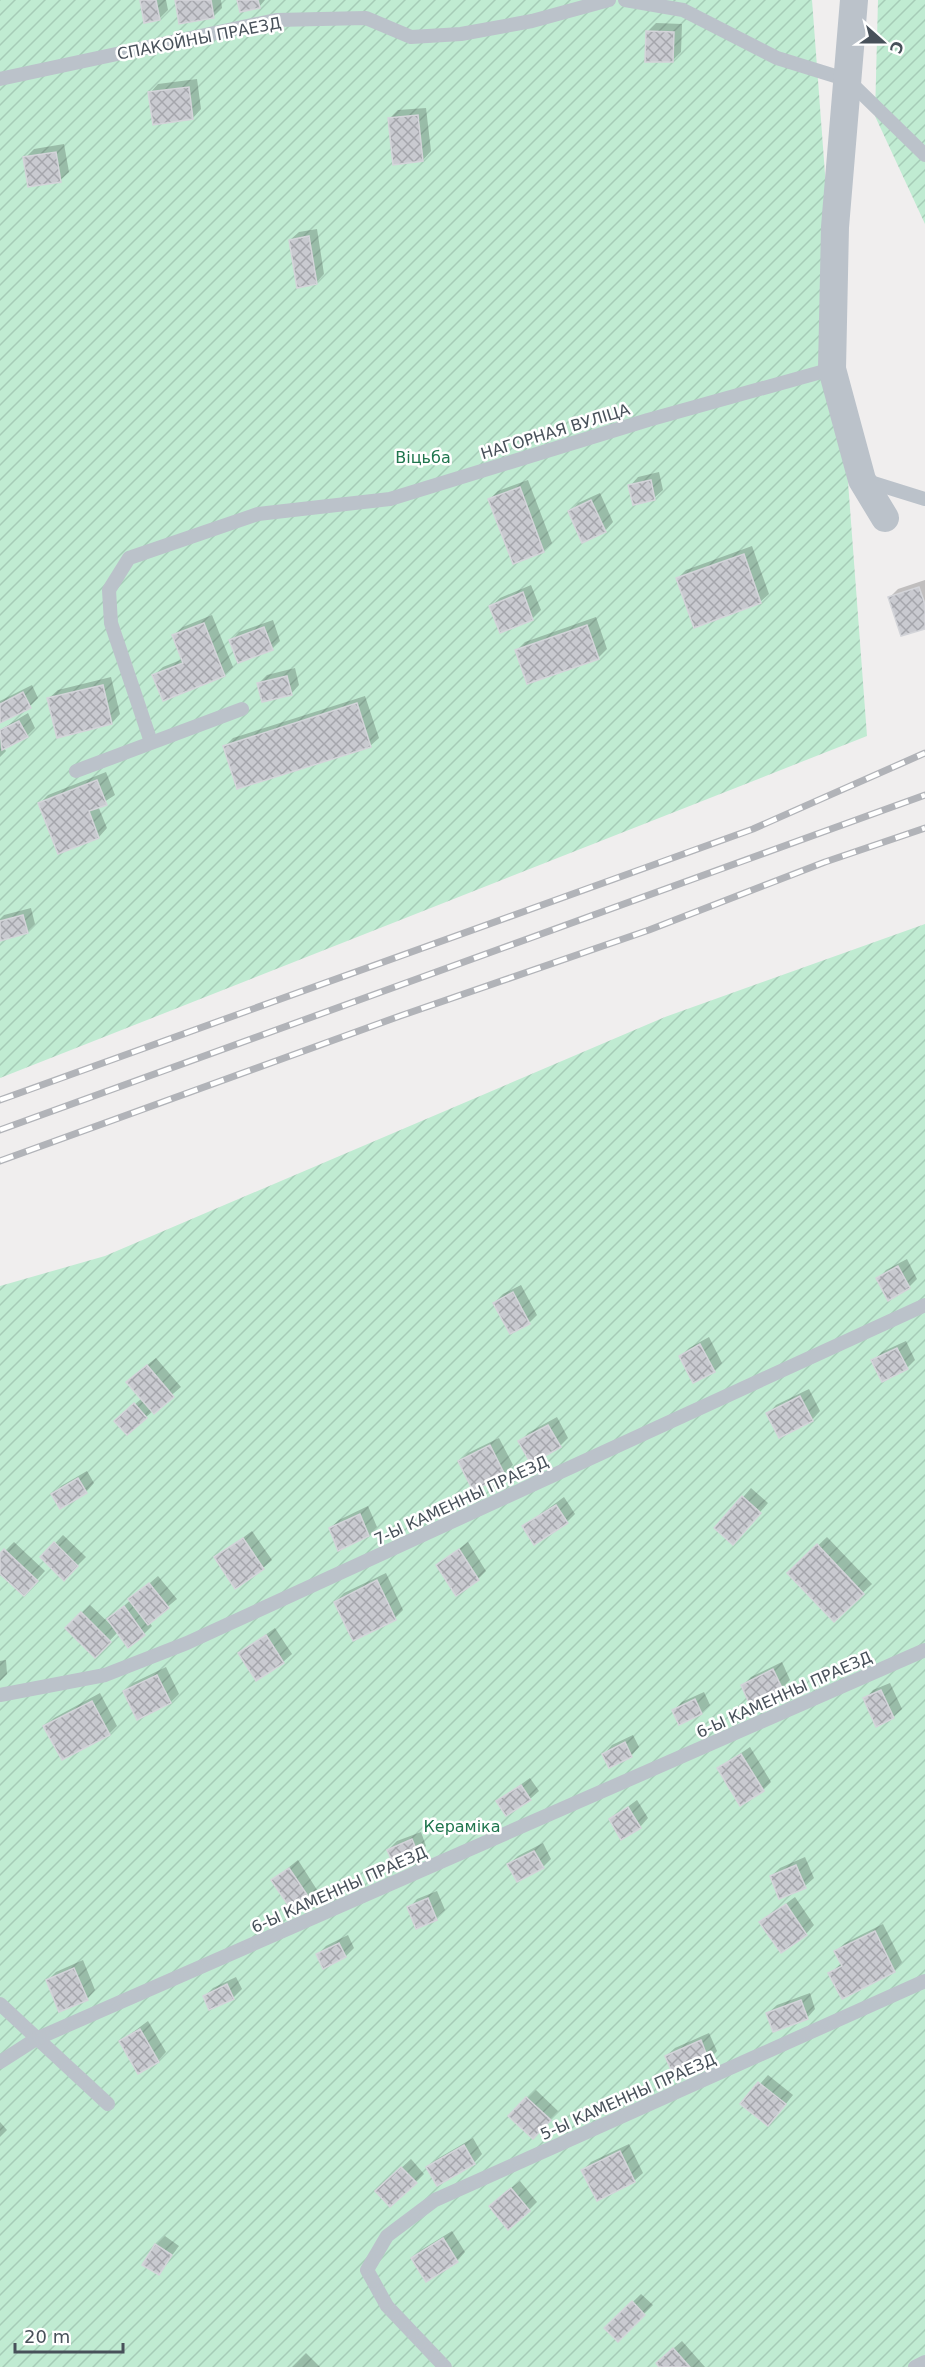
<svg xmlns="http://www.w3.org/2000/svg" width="925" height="2367" font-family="'DejaVu Sans',sans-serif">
	<defs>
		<pattern id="garden-furrows" width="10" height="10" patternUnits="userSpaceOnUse" patternTransform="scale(1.5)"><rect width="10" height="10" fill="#c0ebd2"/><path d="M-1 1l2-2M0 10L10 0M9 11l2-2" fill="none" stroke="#a6cbb7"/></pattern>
		<pattern id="building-cross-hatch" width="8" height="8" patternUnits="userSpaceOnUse" patternTransform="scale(1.5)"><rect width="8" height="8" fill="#c9cad0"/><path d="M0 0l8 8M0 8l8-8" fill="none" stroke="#a5a6ac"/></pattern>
	</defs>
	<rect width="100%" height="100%" fill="#f0eeee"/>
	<g fill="url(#garden-furrows)">
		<path d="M0 0H812L867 736 0 1078Z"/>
		<path d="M878 0H925V224L875 116Z"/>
		<path d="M925 924V2367H0V1286L105 1256 665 1017Z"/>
	</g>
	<g fill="#0003">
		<path d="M141 0H166L168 10 159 19Z"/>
		<path d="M177 0H221L222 8 213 17Z"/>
		<path d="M239 0H265L259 7Z"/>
		<path d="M656 23 682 24 681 52 672 61 647 32Z"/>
		<path d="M197 79 201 109 193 118 150 93 158 84Z"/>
		<path d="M426 108 431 151 423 160 389 119 398 110Z"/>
		<path d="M64 144 69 172 60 180 25 158 34 149Z"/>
		<path d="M317 229 324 274 316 283 290 240 299 232Z"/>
		<path d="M659 472 663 490 654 498 630 486 638 477Z"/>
		<path d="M528 480 552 543 543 551 490 499 498 491Z"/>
		<path d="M600 493 613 522 605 531 570 512 578 503Z"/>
		<path d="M752 546 769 594 760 602 678 578 686 570Z"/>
		<path d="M925 580V627L889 598 898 589Z"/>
		<path d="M531 585 541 610 533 618 501 631 491 606 500 598Z"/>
		<path d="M212 615 233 667 224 675H154L163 667 183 659 174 635 183 627Z"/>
		<path d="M596 617 607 649 598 658 517 650 525 642Z"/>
		<path d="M273 620 280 641 272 649 231 641 239 632Z"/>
		<path d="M295 668 299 685 291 694 259 683 267 675Z"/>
		<path d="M111 677 120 714 112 723 49 698 58 690Z"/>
		<path d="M32 685 38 698 30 706 0 722V701Z"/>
		<path d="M365 696 379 738 370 746H225L233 738Z"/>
		<path d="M28 713 35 728 27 736 4 748 6 751 0 757V730Z"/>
		<path d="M106 772 115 795 98 806 107 828 99 837 59 852 40 803 48 795Z"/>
		<path d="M31 908 35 924 27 932 0 940V919L4 915Z"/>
		<path d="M907 1259 917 1279 909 1287 878 1279 886 1270Z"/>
		<path d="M521 1285 537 1315 529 1323 494 1303 503 1294Z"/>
		<path d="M709 1337 722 1363 714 1371 681 1356 689 1348Z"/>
		<path d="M906 1341 915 1360 907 1368 873 1361 882 1352Z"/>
		<path d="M156 1358 181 1387 146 1417 125 1413 142 1398 136 1374Z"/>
		<path d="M809 1389 820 1411 812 1420 768 1414 776 1405Z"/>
		<path d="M557 1417 568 1438 560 1446 520 1442 528 1433Z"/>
		<path d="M499 1438 513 1465 504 1474 474 1489 460 1461 468 1453Z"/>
		<path d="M87 1471 94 1483 86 1492 53 1494 61 1486Z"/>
		<path d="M751 1488 768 1503 741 1534 716 1528Z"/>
		<path d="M564 1497 575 1514 567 1522 523 1527Z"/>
		<path d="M368 1506 377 1527 369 1535 330 1528 339 1520Z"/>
		<path d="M252 1531 272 1560 263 1568 216 1558Z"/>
		<path d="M63 1535 86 1557 64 1579 42 1557Z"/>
		<path d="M827 1537 872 1584 834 1620 789 1573Z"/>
		<path d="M14 1542 45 1571 24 1594 0 1572V1556Z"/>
		<path d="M468 1542 486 1571 478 1579 438 1565Z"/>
		<path d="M386 1573 403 1610 395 1618 335 1602 344 1593Z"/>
		<path d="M158 1576 177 1599 149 1622 152 1626 144 1634 118 1632 95 1656 67 1628 90 1605 112 1626 109 1619Z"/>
		<path d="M275 1628 292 1654 283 1662 240 1653Z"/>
		<path d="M6 1660 7 1674 0 1681V1661Z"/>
		<path d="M782 1662 790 1680 782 1688 743 1685 751 1677Z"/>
		<path d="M166 1667 179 1694 171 1702 137 1718 124 1692 133 1683Z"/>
		<path d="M890 1683 902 1709 893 1717 865 1699 873 1690Z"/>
		<path d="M704 1692 710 1705 701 1713 673 1711 682 1702Z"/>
		<path d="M100 1693 117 1726 109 1734 45 1726 54 1718Z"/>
		<path d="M633 1735 639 1747 631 1756 604 1754 612 1745Z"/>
		<path d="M750 1747 771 1782 763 1790 719 1768Z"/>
		<path d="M530 1778 539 1791 530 1799 498 1801Z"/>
		<path d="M637 1800 648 1818 640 1827 610 1820Z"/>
		<path d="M421 1832 426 1846 418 1854 388 1850 397 1841Z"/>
		<path d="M543 1843 551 1859 543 1867 509 1864 518 1856Z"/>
		<path d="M805 1857 814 1878 805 1886 771 1876 780 1868Z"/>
		<path d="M298 1860 319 1893 311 1901 273 1880Z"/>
		<path d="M437 1891 445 1910 436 1918 417 1927 409 1908 417 1899Z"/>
		<path d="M795 1897 814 1925 806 1934 761 1922Z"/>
		<path d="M883 1924 902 1962 894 1971 830 1974 842 1963 836 1951 845 1943Z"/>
		<path d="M348 1935 354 1948 346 1956 318 1954 326 1946Z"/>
		<path d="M83 1960 95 1990 87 1999 48 1980 56 1972Z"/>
		<path d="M236 1977 242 1989 234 1997 210 2008 205 1996 213 1988Z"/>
		<path d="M810 1993 815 2009 807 2018 768 2013 777 2005Z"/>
		<path d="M148 2021 166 2052 158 2061 121 2041Z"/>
		<path d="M709 2033 717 2051 709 2060 666 2056 675 2048Z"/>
		<path d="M768 2075 793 2095 776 2116 742 2104Z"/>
		<path d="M536 2090 558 2111 533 2136 510 2116Z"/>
		<path d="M0 2122 7 2130 0 2137Z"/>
		<path d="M473 2138 482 2154 474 2163 428 2167 437 2159Z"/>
		<path d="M629 2144 643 2173 634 2181 583 2170 591 2162Z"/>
		<path d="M411 2159 424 2174 416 2182 385 2183Z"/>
		<path d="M520 2181 537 2202 529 2210 499 2198Z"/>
		<path d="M452 2231 465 2252 457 2261 412 2258 421 2250Z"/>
		<path d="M165 2236 179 2246 159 2273 156 2245Z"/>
		<path d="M641 2294 653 2305 618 2340 606 2328Z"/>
		<path d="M682 2341 705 2367H661L666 2355Z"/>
		<path d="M306 2353 320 2367H292Z"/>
	</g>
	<g fill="url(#building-cross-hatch)" stroke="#d3d4d9" stroke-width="1.5">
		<path d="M140 0H156L160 20 144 23Z"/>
		<path d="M175 0H211L214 18 179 24Z"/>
		<path d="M237 0H258L260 8 240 12Z"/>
		<path d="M646 31 674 32 673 62H645Z"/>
		<path d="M189 87 193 119 153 125 148 92Z"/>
		<path d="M418 115 423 161 393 165 388 118Z"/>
		<path d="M56 152 61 182 28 187 23 157Z"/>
		<path d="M309 236 317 284 297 288 289 240Z"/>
		<path d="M651 480 655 500 633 505 628 485Z"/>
		<path d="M520 487 544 552 513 564 488 499Z"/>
		<path d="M591 500 606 532 582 543 568 511Z"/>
		<path d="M744 554 761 603 694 628 676 578Z"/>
		<path d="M919 587 925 604V629L901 636 888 597Z"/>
		<path d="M523 592 533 620 500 633 489 606Z"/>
		<path d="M204 623 225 676 163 701 152 675 183 663 172 635Z"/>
		<path d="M587 625 599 659 527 684 515 650Z"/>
		<path d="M264 627 273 650 238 663 229 640Z"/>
		<path d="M287 676 292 695 262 702 257 683Z"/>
		<path d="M103 685 112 724 57 738 47 698Z"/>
		<path d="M23 692 31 708 0 723V704Z"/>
		<path d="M357 703 371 747 237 789 223 746Z"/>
		<path d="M19 721 28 737 2 750 0 730Z"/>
		<path d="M97 780 107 805 89 811 99 838 58 854 38 803Z"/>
		<path d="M23 915 28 933 0 941V921Z"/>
		<path d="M898 1266 910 1288 888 1301 876 1278Z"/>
		<path d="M513 1292 530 1324 510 1334 493 1303Z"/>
		<path d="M700 1344 715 1372 693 1383 679 1356Z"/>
		<path d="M897 1348 908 1369 882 1382 871 1360Z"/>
		<path d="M147 1365 174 1397 154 1414 126 1382Z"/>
		<path d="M800 1396 813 1421 779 1438 766 1413Z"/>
		<path d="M134 1403 147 1418 127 1435 114 1421Z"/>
		<path d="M548 1425 561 1447 531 1464 518 1441Z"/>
		<path d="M490 1445 505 1475 473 1491 458 1461Z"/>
		<path d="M78 1478 87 1493 60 1509 51 1494Z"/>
		<path d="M742 1496 761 1513 733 1545 714 1528Z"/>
		<path d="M556 1505 568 1523 534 1545 522 1526Z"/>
		<path d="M360 1514 369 1536 338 1551 329 1528Z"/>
		<path d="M243 1538 264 1569 235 1589 214 1557Z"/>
		<path d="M54 1542 78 1566 64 1581 40 1557Z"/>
		<path d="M817 1544 864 1594 834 1622 787 1573Z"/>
		<path d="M4 1549 38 1581 24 1596 0 1574V1553Z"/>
		<path d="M459 1549 479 1580 456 1596 436 1565Z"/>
		<path d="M377 1580 396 1620 353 1641 334 1602Z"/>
		<path d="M149 1583 169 1608 148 1625 128 1599Z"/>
		<path d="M124 1606 145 1635 128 1648 107 1619Z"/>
		<path d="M81 1612 111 1642 95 1658 65 1628Z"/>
		<path d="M266 1635 284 1663 256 1681 238 1653Z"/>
		<path d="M773 1669 783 1690 750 1705 741 1685Z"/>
		<path d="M157 1675 171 1703 137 1720 123 1691Z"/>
		<path d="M881 1690 894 1718 876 1727 863 1698Z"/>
		<path d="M695 1699 702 1714 679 1725 672 1710Z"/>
		<path d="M92 1701 110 1735 62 1760 43 1726Z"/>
		<path d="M625 1742 632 1757 609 1768 602 1754Z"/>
		<path d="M741 1754 764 1791 740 1806 717 1768Z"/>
		<path d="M521 1785 531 1800 506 1816 496 1801Z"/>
		<path d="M628 1807 641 1828 621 1840 609 1819Z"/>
		<path d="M412 1839 419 1856 394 1866 387 1850Z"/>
		<path d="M534 1851 544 1868 517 1882 507 1864Z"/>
		<path d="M796 1865 806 1888 779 1899 770 1876Z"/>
		<path d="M289 1868 312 1902 294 1914 271 1880Z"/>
		<path d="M428 1898 437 1920 416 1929 407 1907Z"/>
		<path d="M786 1904 807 1935 781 1953 759 1922Z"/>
		<path d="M875 1931 895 1972 842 1999 828 1973 842 1966 834 1951Z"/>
		<path d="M339 1943 346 1957 323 1969 316 1954Z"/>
		<path d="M74 1968 88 2000 59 2012 46 1980Z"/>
		<path d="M227 1984 234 1999 209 2010 203 1996Z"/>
		<path d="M801 2000 808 2019 773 2032 766 2013Z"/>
		<path d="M140 2029 159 2062 138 2074 119 2041Z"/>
		<path d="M701 2040 709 2061 674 2077 665 2056Z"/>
		<path d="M758 2082 786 2104 768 2126 740 2104Z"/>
		<path d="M526 2097 551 2120 533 2139 508 2116Z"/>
		<path d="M464 2145 475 2164 437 2186 426 2167Z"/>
		<path d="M620 2151 635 2182 597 2201 581 2170Z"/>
		<path d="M401 2167 417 2183 390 2207 375 2191Z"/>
		<path d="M511 2188 530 2211 508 2230 489 2206Z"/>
		<path d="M443 2238 458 2262 426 2282 411 2258Z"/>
		<path d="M155 2244 172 2255 159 2275 142 2265Z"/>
		<path d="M632 2301 645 2315 618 2342 604 2328Z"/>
		<path d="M673 2348 690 2367H659L656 2363Z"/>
	</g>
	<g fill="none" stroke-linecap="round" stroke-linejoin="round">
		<g stroke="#bbc2ca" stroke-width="14">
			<path d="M625 0 683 10 777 58 848 80 925 155"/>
			<path d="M0 79 276 20 366 18 411 37 461 34 532 21 609 0"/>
			<path d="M867 481 925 499"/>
			<path d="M151 742 111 623 109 590 129 558 258 514 390 499 648 420 832 369"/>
			<path d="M76 771 242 709"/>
			<path d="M0 1695 105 1675 187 1643 925 1305"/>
			<path d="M0 2004 108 2104"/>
			<path d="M0 2062 36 2039 925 1650"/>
			<path d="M445 2367 387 2306 367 2270 387 2236 435 2200 925 1981"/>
			<path d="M915 2367 925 2362"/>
		</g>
		<path stroke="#bbc2ca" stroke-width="28" d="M854 0 835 227 832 369 862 480 885 518"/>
		<defs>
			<g id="rail">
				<path d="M0 1100 753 829 925 753"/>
				<path d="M0 1130 925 795"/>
				<path d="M0 1161 400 1016 649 930 825 862 925 828"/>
			</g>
		</defs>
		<use href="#rail" stroke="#b1b3b8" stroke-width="7"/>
		<use href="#rail" stroke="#fff" stroke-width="4.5" stroke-dasharray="14" stroke-linecap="butt"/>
	</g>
	<g text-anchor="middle" stroke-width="5" stroke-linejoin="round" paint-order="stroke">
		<g font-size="16" fill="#48515a" stroke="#fff">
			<text transform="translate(199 38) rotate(-11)" y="6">СПАКОЙНЫ ПРАЕЗД</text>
			<text transform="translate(555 431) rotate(-17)" y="6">НАГОРНАЯ ВУЛІЦА</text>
			<text transform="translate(461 1500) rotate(-25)" y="6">7-Ы КАМЕННЫ ПРАЕЗД</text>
			<text transform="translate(784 1694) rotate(-24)" y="6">6-Ы КАМЕННЫ ПРАЕЗД</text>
			<text transform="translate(339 1889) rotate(-24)" y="6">6-Ы КАМЕННЫ ПРАЕЗД</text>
			<text transform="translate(628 2096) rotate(-24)" y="6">5-Ы КАМЕННЫ ПРАЕЗД</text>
		</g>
		<g font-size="16" fill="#1f754d" stroke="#fff">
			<text x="423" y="463">Віцьба</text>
			<text x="462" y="1832">Кераміка</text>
		</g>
	</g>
	<g transform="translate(883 42) rotate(111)" stroke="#ffffff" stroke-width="4.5" paint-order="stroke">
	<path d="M0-4.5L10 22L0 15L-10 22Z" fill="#48515a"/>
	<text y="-9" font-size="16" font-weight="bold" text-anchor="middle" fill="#48515a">С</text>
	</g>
	<path d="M15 2343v9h108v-9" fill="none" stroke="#48515a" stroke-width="3"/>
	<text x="24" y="2343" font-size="18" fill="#48515a" stroke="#ffffff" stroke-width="4.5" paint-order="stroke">20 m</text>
</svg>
